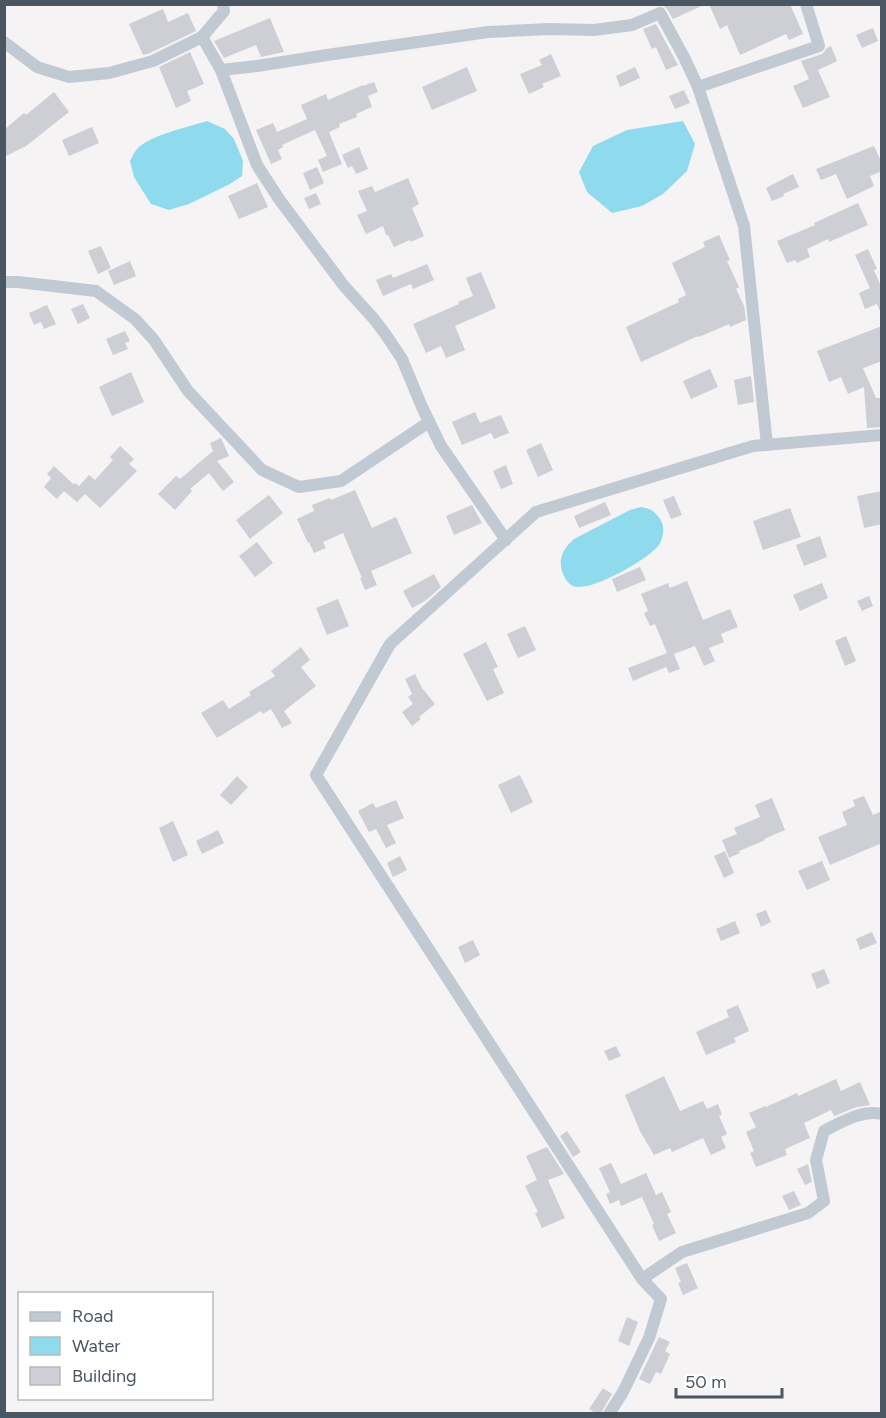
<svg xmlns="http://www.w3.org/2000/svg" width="886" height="1418" font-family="Figtree,sans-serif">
	<rect width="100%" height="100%" fill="#f5f3f3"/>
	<g fill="#90daee">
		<path d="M207 121 225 129 234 139 243 161 242 176 230 184 189 204 169 210 151 204 134 177 130 161C132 158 134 152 137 149 150 135 189 127 207 121Z"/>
		<path d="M683 121 695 144 687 171 663 194 642 206 612 213 587 192 579 172 593 146 627 130Z"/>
		<path d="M641 507C649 508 655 511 660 519 665 526 664 537 659 545 649 559 590 593 573 586 567 583 564 577 562 571 558 557 564 548 574 539L630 510Z"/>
	</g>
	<g fill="#cdcfd5">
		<path d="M662 4H706L673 19 667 9Z"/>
		<path d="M709 4H790L803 34 789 40 786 34 740 55 727 25 720 29Z"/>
		<path d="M163 9 168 22 188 13 196 31 150 53 143 55 129 24Z"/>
		<path d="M270 18 284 52 261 57 256 45 224 58 214 41Z"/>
		<path d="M656 24 678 65 666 70 656 47 652 49 643 29Z"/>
		<path d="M873 28 878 41 862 48 856 35Z"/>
		<path d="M831 46 837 61 818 70 830 97 803 108 793 86 809 79 801 61 822 54 825 51 827 48Z"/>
		<path d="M190 52 204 84 187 91 191 101 176 108 159 67Z"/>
		<path d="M551 54 561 76 542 84 544 87 529 94 520 74 542 65 539 60Z"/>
		<path d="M467 67 477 91 432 110 422 87Z"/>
		<path d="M635 67 640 78 620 87 616 76Z"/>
		<path d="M374 82 378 92 368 96 372 107 356 114 357 117 339 124 340 127 329 132 342 164 323 172 318 160 327 156 315 130 282 145 283 147 278 150 282 159 271 164 256 130 273 123 277 132 307 119 301 105 326 94 328 100 363 85V86Z"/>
		<path d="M684 90 690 103 675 109 669 96Z"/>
		<path d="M54 92 69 112 26 146 4 157V130L24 113 26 115Z"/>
		<path d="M92 127 99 143 69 156 62 140Z"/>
		<path d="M874 146 882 163V171L870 176 874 186 847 199 836 174 821 180 816 169Z"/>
		<path d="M359 147 368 169 356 174 352 166 348 168 342 155Z"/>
		<path d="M317 167 324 183 310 190 303 173Z"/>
		<path d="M793 174 799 187 783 194 784 196 772 201 766 188Z"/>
		<path d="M408 178 419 204 412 208 424 236 411 242 410 240 394 247 388 235H386L383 226 366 234 357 215 367 211 358 191 372 186 375 192Z"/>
		<path d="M257 183 268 207 239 219 228 196Z"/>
		<path d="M316 193 321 204 309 209 304 198Z"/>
		<path d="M858 203 868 225 829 242 828 239 807 249 810 257 797 263 795 260 787 263 777 241 815 225 814 223Z"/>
		<path d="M719 235 730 260 727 261 739 287 736 289 744 306 746 320 730 327 729 324 699 337 698 336 641 362 626 327 679 302 678 299 686 295 672 263 705 247 703 242Z"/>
		<path d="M101 246 111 268 98 274 88 251Z"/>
		<path d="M868 249 877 269 874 270 880 284 882 283V311H880L877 304 865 309 859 293 870 288 855 255Z"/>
		<path d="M130 261 136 276 114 285 108 271Z"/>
		<path d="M427 264 434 280 413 289 411 284 383 296 376 280 391 274 393 278Z"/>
		<path d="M481 272 496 308 455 326 465 350 446 358 441 346 426 353 413 324 459 304 458 302 473 296 466 278Z"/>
		<path d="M83 304 90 318 78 324 71 309Z"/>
		<path d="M47 305 56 324 44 329 41 322 34 325 29 313Z"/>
		<path d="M882 326V361L863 368 876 398H882V427L867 428 864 387 848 394 841 377 829 382 817 351Z"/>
		<path d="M125 331 130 341 125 343 128 349 113 355 106 339Z"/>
		<path d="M710 369 718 387 691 399 683 381Z"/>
		<path d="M131 372 144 402 112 416 99 387Z"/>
		<path d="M751 376 754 402 738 405 734 380Z"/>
		<path d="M475 412 480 423 501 415 509 433 494 439 491 433 462 445 452 422Z"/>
		<path d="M221 438 229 456 217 461 234 482 223 491 209 473 190 489 192 491 175 510 158 494 176 476 180 479 213 451 210 443Z"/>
		<path d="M541 443 553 470 538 477 526 450Z"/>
		<path d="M120 446 134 459 129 464 137 471 100 508 85 494 77 502 64 491 57 499 44 487 51 478 47 474 54 466 73 484 75 483 79 486 89 475 95 480 113 460 110 457Z"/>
		<path d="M506 465 513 484 501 489 493 471Z"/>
		<path d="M355 490 372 528 396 517 412 553 371 571 377 585 365 590 360 578H362L343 533 323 542 326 548 314 553 309 542 308 543 297 519 314 511 312 505 330 498 331 500Z"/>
		<path d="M882 491V524L864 528 857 496Z"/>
		<path d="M269 495 283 513 250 539 236 520Z"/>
		<path d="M674 496 682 515 671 519 663 500Z"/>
		<path d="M605 502 611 515 579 528 574 516Z"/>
		<path d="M472 505 482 523 454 535 446 516Z"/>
		<path d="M790 508 801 537 763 550 753 521Z"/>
		<path d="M820 536 827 557 804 566 796 545Z"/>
		<path d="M257 542 273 563 255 577 239 556Z"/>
		<path d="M640 567 646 580 617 592 612 579Z"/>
		<path d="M434 574 441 587 425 601 412 608 403 591Z"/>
		<path d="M687 581 703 620 730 609 738 627 721 634 724 642 709 648 715 661 704 666 695 646 674 654 680 669 669 673 666 667 633 681 628 668 667 653 655 624 650 626 644 613 648 611 641 594 668 583 670 588Z"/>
		<path d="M822 583 828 598 800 611 793 595Z"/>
		<path d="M869 596 873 606 862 611 857 601Z"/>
		<path d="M338 599 349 626 327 635 316 608Z"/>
		<path d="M525 626 536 650 518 658 507 634Z"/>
		<path d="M846 636 856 661 845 666 835 641Z"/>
		<path d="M486 642 498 667 493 669 504 693 487 701 463 654Z"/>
		<path d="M301 647 310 660 301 667 316 686 284 711 292 723 282 728 271 709 263 714 261 711 217 738 201 713 223 700 229 709 251 695 249 692 275 676 271 671Z"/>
		<path d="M415 674 422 688 435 704 419 717 421 719 412 726 402 712 413 704 408 697 412 694 405 679Z"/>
		<path d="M520 775 533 802 511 813 498 785Z"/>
		<path d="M237 776 248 787 231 805 220 795Z"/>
		<path d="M864 796 873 815 882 811V843L830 865 818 837 847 825 842 812 855 806 853 800Z"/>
		<path d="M772 798 785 830 764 839 765 840 739 851 740 853 729 858 722 840 737 834 734 828 760 817 755 805Z"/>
		<path d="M396 800 404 818 387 825 396 843 386 848 376 829 369 832 358 811 373 803 376 808Z"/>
		<path d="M173 821 188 855 173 862 159 828Z"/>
		<path d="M218 830 224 843 202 854 196 841Z"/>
		<path d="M725 851 734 873 724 878 714 856Z"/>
		<path d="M400 856 407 870 393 877 387 863Z"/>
		<path d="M822 861 830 880 807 890 798 871Z"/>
		<path d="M766 910 771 922 761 927 756 914Z"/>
		<path d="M735 921 740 933 721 941 716 929Z"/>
		<path d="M872 932 877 943 860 950 856 939Z"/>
		<path d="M473 940 480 955 465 963 458 947Z"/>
		<path d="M824 969 830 983 817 989 811 974Z"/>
		<path d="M738 1005 749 1031 734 1038 736 1042 706 1055 696 1032 729 1017 726 1010Z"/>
		<path d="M616 1046 621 1056 609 1061 604 1051Z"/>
		<path d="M664 1076 680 1111 703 1101 707 1109 718 1104 722 1115 719 1116 727 1134 721 1137 726 1148 711 1155 703 1138 672 1152 670 1148 654 1155 640 1131 625 1095Z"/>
		<path d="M836 1079 841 1091 860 1082 870 1105 857 1107 834 1116 831 1110 804 1123 810 1138 785 1149 787 1155 756 1167 750 1153 754 1151 746 1132 756 1127 749 1113 765 1106 766 1107 797 1093 798 1096Z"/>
		<path d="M567 1131 581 1152 573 1157 560 1136Z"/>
		<path d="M547 1147 564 1174 548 1180 565 1218 542 1228 535 1213 538 1212 525 1186 537 1180 526 1156Z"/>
		<path d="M611 1163 621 1184 646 1173 656 1195 662 1192 671 1212 667 1214 676 1233 659 1241 652 1225 654 1224 642 1197 621 1206 619 1200 610 1204 606 1194 610 1192 599 1168Z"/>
		<path d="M808 1164 812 1182 805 1185 797 1169Z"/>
		<path d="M794 1191 801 1205 789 1210 782 1196Z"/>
		<path d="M687 1263 698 1288 683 1295 678 1283 681 1282 675 1268Z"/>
		<path d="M627 1317 638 1322 629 1346 618 1341Z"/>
		<path d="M659 1337 670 1342 665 1351 670 1354 661 1374 656 1372 650 1384 639 1379Z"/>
		<path d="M603 1388 612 1394 601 1413H595L589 1409Z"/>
	</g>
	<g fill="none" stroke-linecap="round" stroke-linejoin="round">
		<g stroke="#c1cad2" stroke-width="12">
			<path d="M202 37 224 11 223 4"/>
			<path d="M4 42 37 67 69 77 109 73 153 61 202 37 221 70 257 165 279 199 344 286 374 319 386 335 402 359 422 407 441 446 506 540"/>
			<path d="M221 70 257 66 327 55 488 32 548 29 594 30 632 25 660 13 684 57 698 87"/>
			<path d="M4 282H18L96 291 135 319 154 340 188 391 262 470 299 487 341 481 429 422"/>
			<path d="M767 445 744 226 698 87 819 46 806 4"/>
			<path d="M642 1279 682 1252 808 1213 824 1201 816 1160 824 1131C840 1123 862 1109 882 1114"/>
			<path d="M609 1414 623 1392 649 1338 661 1299 642 1279 316 775 390 644 536 512 753 446 882 435"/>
		</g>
	</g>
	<rect width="886" height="1418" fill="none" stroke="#4a5661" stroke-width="12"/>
	<rect x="18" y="1292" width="195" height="108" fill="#ffffff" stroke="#b7bbc0" stroke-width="1.5"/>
	<rect x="30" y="1312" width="30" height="9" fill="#c1cad2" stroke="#b7bbc0" stroke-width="1.5"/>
	<text x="72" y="1322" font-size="18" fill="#4a5661">Road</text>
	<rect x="30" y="1337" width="30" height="18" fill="#90daee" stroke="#b7bbc0" stroke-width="1.5"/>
	<text x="72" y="1352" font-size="18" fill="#4a5661">Water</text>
	<rect x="30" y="1367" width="30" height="18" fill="#cdcfd5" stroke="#b7bbc0" stroke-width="1.5"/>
	<text x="72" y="1382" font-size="18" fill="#4a5661">Building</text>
	<path d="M676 1388v9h106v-9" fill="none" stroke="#4a5661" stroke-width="3"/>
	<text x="685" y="1388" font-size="18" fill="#4a5661" stroke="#ffffff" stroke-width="4.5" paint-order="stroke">50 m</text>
</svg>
